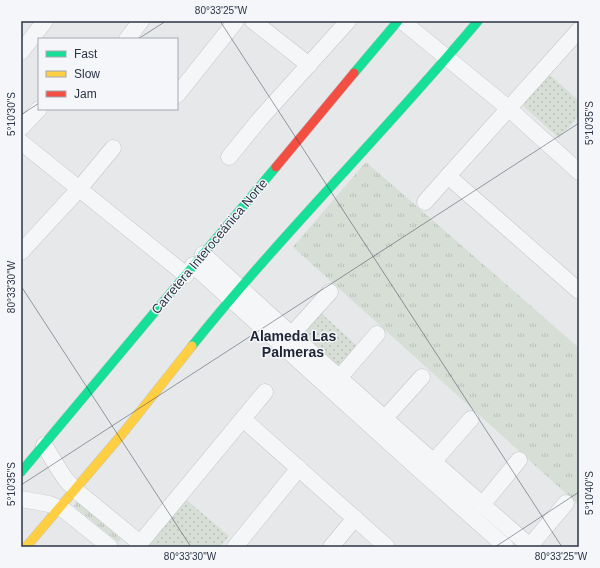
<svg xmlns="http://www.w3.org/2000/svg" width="600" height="568" font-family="Helvetica,sans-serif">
	<defs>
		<pattern id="grass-tufts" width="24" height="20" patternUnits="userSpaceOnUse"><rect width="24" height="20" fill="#d6ded6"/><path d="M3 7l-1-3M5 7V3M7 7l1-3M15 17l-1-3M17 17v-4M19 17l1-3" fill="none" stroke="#b8bfb9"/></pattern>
		<pattern id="park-dots" width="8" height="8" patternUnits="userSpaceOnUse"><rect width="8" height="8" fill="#d6ded6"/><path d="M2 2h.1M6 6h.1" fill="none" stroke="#b8bfb9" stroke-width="1.8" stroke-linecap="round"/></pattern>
	</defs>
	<rect width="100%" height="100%" fill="#e6e8ea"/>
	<g fill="url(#grass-tufts)">
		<path d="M366 162 579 348V505L293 247Z"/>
		<path d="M77 501 121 538 118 542 74 506Z"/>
	</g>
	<g fill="url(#park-dots)">
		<path d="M549 74 579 101V116L559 138 522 105Z"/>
		<path d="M321 313 357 346 339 367 302 334Z"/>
		<path d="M184 498 229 536 220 547H149L145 544Z"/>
	</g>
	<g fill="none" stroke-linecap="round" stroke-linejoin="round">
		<defs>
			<g id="street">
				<path d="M253 21 309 65"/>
				<path d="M402 21 507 107 579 172"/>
				<path d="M579 30 448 176 579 291"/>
				<path d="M127 39 141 21"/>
				<path d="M21 52 45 21"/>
				<path d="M177 95 236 21"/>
				<path d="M21 128 39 109"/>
				<path d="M21 142 186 275"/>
				<path d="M229 157 260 119 348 21"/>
				<path d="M425 202 448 176"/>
				<path d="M21 252 79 189 113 148"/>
				<path d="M203 254C311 353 420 451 531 547"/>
				<path d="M193 265 423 473 506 547"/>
				<path d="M292 334 330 292"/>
				<path d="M340 377 377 334"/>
				<path d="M385 418 422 377"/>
				<path d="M243 419 387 547"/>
				<path d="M44 445 60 471 66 480 79 493 140 543"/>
				<path d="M427 469 471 419"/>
				<path d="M21 499 49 504 64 510 110 547"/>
				<path d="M482 505 519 460"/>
				<path d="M137 547 265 392"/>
				<path d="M235 547 299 468"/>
				<path d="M331 547 355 518"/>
				<path d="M529 547 566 503"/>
			</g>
			<g id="fast">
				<path d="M354 73 398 21"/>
				<path d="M192 346C282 234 385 132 478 21"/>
				<path d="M21 472 276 167"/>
			</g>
			<path id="slow" d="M26 547 123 433 192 346"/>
			<path id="jam" d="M276 167 354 73"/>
		</defs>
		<use href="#street" stroke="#c4c6c8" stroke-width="17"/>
		<use href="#fast" stroke="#c4c6c8" stroke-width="10"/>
		<use href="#slow" stroke="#c4c6c8" stroke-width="10"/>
		<use href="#jam" stroke="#c4c6c8" stroke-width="10"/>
		<use href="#street" stroke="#f5f6f7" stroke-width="16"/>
		<use href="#fast" stroke="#16e098" stroke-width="9"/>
		<use href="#slow" stroke="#ffcf43" stroke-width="9"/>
		<use href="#jam" stroke="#f24e42" stroke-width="9"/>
	</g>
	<path fill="none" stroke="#2b3445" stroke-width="1" stroke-opacity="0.45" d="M220 21 562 547M138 39 166 21M21 115 39 103M21 286 191 547M21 485 579 123M495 547 579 492"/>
	<g text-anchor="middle" stroke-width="3" stroke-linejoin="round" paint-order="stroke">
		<g font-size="13" fill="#2b3445" stroke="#f4f6f9">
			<text transform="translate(209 246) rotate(-50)" y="5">Carretera Interoceánica Norte</text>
		</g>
		<g font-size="14" font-weight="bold" fill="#1d2536" stroke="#f4f6f9">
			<text x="293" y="341">Alameda Las<tspan x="293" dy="16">Palmeras</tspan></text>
		</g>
	</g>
	<rect width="600" height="568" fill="none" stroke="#f4f6f9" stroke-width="44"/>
	<rect x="38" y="38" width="140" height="72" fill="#f4f6f9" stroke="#a4a8b1"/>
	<rect x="46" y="51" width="20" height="6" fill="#16e098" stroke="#a4a8b1"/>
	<text x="74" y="58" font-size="12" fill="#2b3445">Fast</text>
	<rect x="46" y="71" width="20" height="6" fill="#ffcf43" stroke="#a4a8b1"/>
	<text x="74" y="78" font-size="12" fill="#2b3445">Slow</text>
	<rect x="46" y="91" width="20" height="6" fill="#f24e42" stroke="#a4a8b1"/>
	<text x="74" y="98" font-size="12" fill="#2b3445">Jam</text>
	<rect x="22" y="22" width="556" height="524" fill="none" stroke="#2b3445" stroke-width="1.5"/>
	<g font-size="10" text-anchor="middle" fill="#2b3445">
		<text x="221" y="14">80°33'25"W</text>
		<text transform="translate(11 114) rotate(-90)" y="4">5°10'30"S</text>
		<text transform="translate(589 123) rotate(-90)" y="4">5°10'35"S</text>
		<text transform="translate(11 287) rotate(-90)" y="4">80°33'30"W</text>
		<text transform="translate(11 484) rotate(-90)" y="4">5°10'35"S</text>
		<text transform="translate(589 493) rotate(-90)" y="4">5°10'40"S</text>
		<text x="190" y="560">80°33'30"W</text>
		<text x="561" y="560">80°33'25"W</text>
	</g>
</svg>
